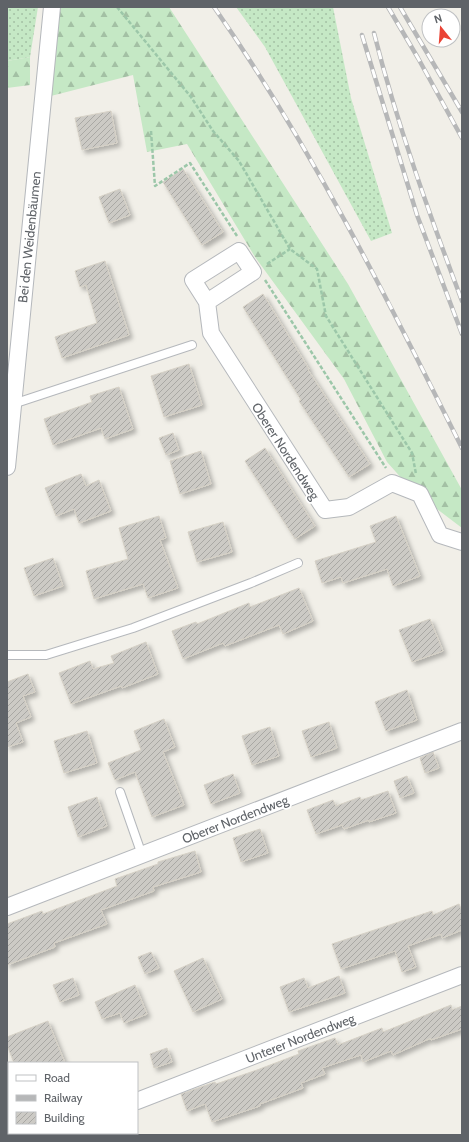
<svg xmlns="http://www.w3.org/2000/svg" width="469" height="1142" font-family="Cabin,sans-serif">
	<defs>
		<pattern id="grass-dots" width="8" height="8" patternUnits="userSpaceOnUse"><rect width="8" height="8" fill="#c5e8c5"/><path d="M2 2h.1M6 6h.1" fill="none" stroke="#a3c0a4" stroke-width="1.8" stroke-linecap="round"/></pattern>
		<pattern id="forest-firs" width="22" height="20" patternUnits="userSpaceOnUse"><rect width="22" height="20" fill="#c5e8c5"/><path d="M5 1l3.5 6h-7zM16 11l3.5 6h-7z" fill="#a3c0a4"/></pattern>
		<pattern id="building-hatch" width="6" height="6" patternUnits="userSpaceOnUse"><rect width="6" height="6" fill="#cccac5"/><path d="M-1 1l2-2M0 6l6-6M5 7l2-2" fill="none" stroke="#a9a8a4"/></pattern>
		<filter id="shadow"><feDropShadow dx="3.5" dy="3.5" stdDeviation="2" flood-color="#0004"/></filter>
	</defs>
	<rect width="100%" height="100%" fill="#f1efe8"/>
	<g fill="url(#grass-dots)">
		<path d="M7 7H38L30 57 7 61Z"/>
		<path d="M236 7H333L351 98 392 233 371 241 265 47Z"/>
	</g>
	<g fill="url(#forest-firs)">
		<path d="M52 7H169L348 284 462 490V528L412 490 387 462 344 379 255 257 187 144 147 152 133 75 43 98Z"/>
		<path d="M30 57V85L7 88V61Z"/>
	</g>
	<g fill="url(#building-hatch)" stroke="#d6d1c6" filter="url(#shadow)">
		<path d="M111 111 117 143 82 150 75 118Z"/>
		<path d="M183 169 223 232 202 245 163 182Z"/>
		<path d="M120 189 130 215 109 223 99 197Z"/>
		<path d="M105 261 129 335 62 358 55 337 97 323 86 285 80 287 75 271Z"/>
		<path d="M263 294 309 369 308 370 370 464 349 477 299 401 301 400 243 307Z"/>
		<path d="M189 364 202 405 164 417 151 376Z"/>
		<path d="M119 387 133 429 105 439 101 428 53 445 44 419 92 402 90 396Z"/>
		<path d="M173 433 179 450 166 455 159 438Z"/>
		<path d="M265 448 315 526 295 539 245 461Z"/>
		<path d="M201 451 211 484 180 494 170 461Z"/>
		<path d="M81 474 86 486 99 480 111 511 79 523 74 509 56 516 45 488Z"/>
		<path d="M159 516 166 538 160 540 178 588 148 598 143 584 94 599 86 571 128 559 119 528Z"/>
		<path d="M396 516 420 576 393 586 387 569 343 583 341 577 322 583 315 561 376 542 370 526Z"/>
		<path d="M223 522 232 552 197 562 188 532Z"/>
		<path d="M53 558 63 586 34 596 24 568Z"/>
		<path d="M299 588 313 621 283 634 279 625 225 646 223 643 183 659 172 631 196 622 197 624 249 603 250 607Z"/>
		<path d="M430 619 443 651 412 662 399 630Z"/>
		<path d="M146 642 158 674 122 688 121 686 71 704 59 673 90 661 93 669 114 663 111 656Z"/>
		<path d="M28 674 35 692 23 696 31 717 16 723 23 742 7 747V682Z"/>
		<path d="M407 690 417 720 386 731 375 702Z"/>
		<path d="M164 719 175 747 163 752 184 805 152 817 135 772 115 780 108 763 141 750 134 731Z"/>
		<path d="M329 722 337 748 311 757 302 731Z"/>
		<path d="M270 727 279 756 252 765 242 736Z"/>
		<path d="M87 731 97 763 64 773 54 741Z"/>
		<path d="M433 752 439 768 425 773 420 758Z"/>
		<path d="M233 774 240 793 211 804 204 785Z"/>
		<path d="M407 776 414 793 400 798 394 781Z"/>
		<path d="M388 791 396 813 369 822V820L344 829 342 825 316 834 307 810 333 800 336 806 360 797 361 800Z"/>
		<path d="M97 797 107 826 78 837 68 807Z"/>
		<path d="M260 829 268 853 241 862 233 838Z"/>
		<path d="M195 851 201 872 153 887 154 891 101 910 107 924 54 943 55 947 7 965V924L42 911 43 914 117 886 115 879 158 864V862Z"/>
		<path d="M459 904 462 911V930L442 938 441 934 408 946 416 967 402 972 395 951 341 969 332 944 432 911 433 915Z"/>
		<path d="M151 952 159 968 145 974 138 957Z"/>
		<path d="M203 958 222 999 193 1012 174 971Z"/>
		<path d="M339 976 345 993 289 1012 280 987 304 978 308 988Z"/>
		<path d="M73 978 79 995 60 1002 53 985Z"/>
		<path d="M135 985 147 1014 124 1023 120 1013 102 1019 95 1002Z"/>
		<path d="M451 1005 452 1010 462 1006V1029L431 1040V1038L393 1055 391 1051 363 1062 361 1055 322 1068 325 1074 301 1083 303 1088 260 1104V1106L212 1122 205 1104 187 1111 181 1094 215 1082 216 1084 257 1070 299 1054 298 1051 335 1038 338 1045 382 1028 383 1032Z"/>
		<path d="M48 1021 65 1063H14L7 1045V1037Z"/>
		<path d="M167 1048 172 1062 154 1068 150 1054Z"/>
	</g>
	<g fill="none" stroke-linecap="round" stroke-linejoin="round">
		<defs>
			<g id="service">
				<path d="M13 404 192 345"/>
				<path d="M7 655H46L133 628 251 583 298 563"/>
				<path d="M120 792 142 855"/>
			</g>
			<g id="minor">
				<path d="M207 302 253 272 239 251 193 280 207 302 211 333 325 510 349 507 392 483 420 494 440 535 462 542"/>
				<path d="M7 467 52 7"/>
				<path d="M7 907 462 731"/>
				<path d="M137 1101 462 975"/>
				<path d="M14 1133 16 1135"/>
				<path d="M51 1135 56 1133"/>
			</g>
		</defs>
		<use href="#service" stroke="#b5b8bc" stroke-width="10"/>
		<use href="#minor" stroke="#b5b8bc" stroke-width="18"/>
		<g stroke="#9cc7a9" stroke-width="2.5" stroke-dasharray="4 2" stroke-linecap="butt">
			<path d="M117 7 191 97 213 131 239 161 290 249 317 269 326 316 412 453 416 474"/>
			<path d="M151 131 155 186 190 163 237 236"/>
			<path d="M267 264 290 249"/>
			<path d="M265 280 386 468"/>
		</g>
		<use href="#service" stroke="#fff" stroke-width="8"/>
		<use href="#minor" stroke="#fff" stroke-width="16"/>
		<defs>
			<g id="rail">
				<path d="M214 7C311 146 386 296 462 448"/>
				<path d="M388 7 418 58 462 138"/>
				<path d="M400 7 462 112"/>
				<path d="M374 33C397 124 429 213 462 301"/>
				<path d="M362 35 417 215 462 334"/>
			</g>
		</defs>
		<use href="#rail" stroke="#b6b7b8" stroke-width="4.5"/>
		<use href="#rail" stroke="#fff" stroke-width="3" stroke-dasharray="9" stroke-linecap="butt"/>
	</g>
	<g text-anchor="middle" stroke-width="3.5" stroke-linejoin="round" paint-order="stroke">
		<g font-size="13" fill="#5f6368" stroke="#fff">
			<text transform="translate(29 237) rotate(-84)" y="5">Bei den Weidenbäumen</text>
			<text transform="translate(286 451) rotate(57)" y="5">Oberer Nordendweg</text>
			<text transform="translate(235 819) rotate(-21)" y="5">Oberer Nordendweg</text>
			<text transform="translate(300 1038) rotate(-21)" y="5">Unterer Nordendweg</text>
		</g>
	</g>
	<rect width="469" height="1142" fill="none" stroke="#5f6368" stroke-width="16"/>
	<rect x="8" y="1062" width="130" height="72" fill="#ffffff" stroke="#bfc1c3"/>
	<rect x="16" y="1075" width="20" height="6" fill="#ffffff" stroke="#bfc1c3"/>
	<text x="44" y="1082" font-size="12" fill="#5f6368">Road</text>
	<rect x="16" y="1095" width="20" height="6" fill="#b6b7b8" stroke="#bfc1c3"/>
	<text x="44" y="1102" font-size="12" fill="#5f6368">Railway</text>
	<rect x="16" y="1112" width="20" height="12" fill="url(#building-hatch)" stroke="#bfc1c3"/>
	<text x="44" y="1122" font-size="12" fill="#5f6368">Building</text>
	<g transform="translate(441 28) rotate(343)"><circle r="19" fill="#ffffff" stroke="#bfc1c3"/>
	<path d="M0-3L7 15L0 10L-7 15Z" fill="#ea4335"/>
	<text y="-6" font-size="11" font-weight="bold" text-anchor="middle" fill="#5f6368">N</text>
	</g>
</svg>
